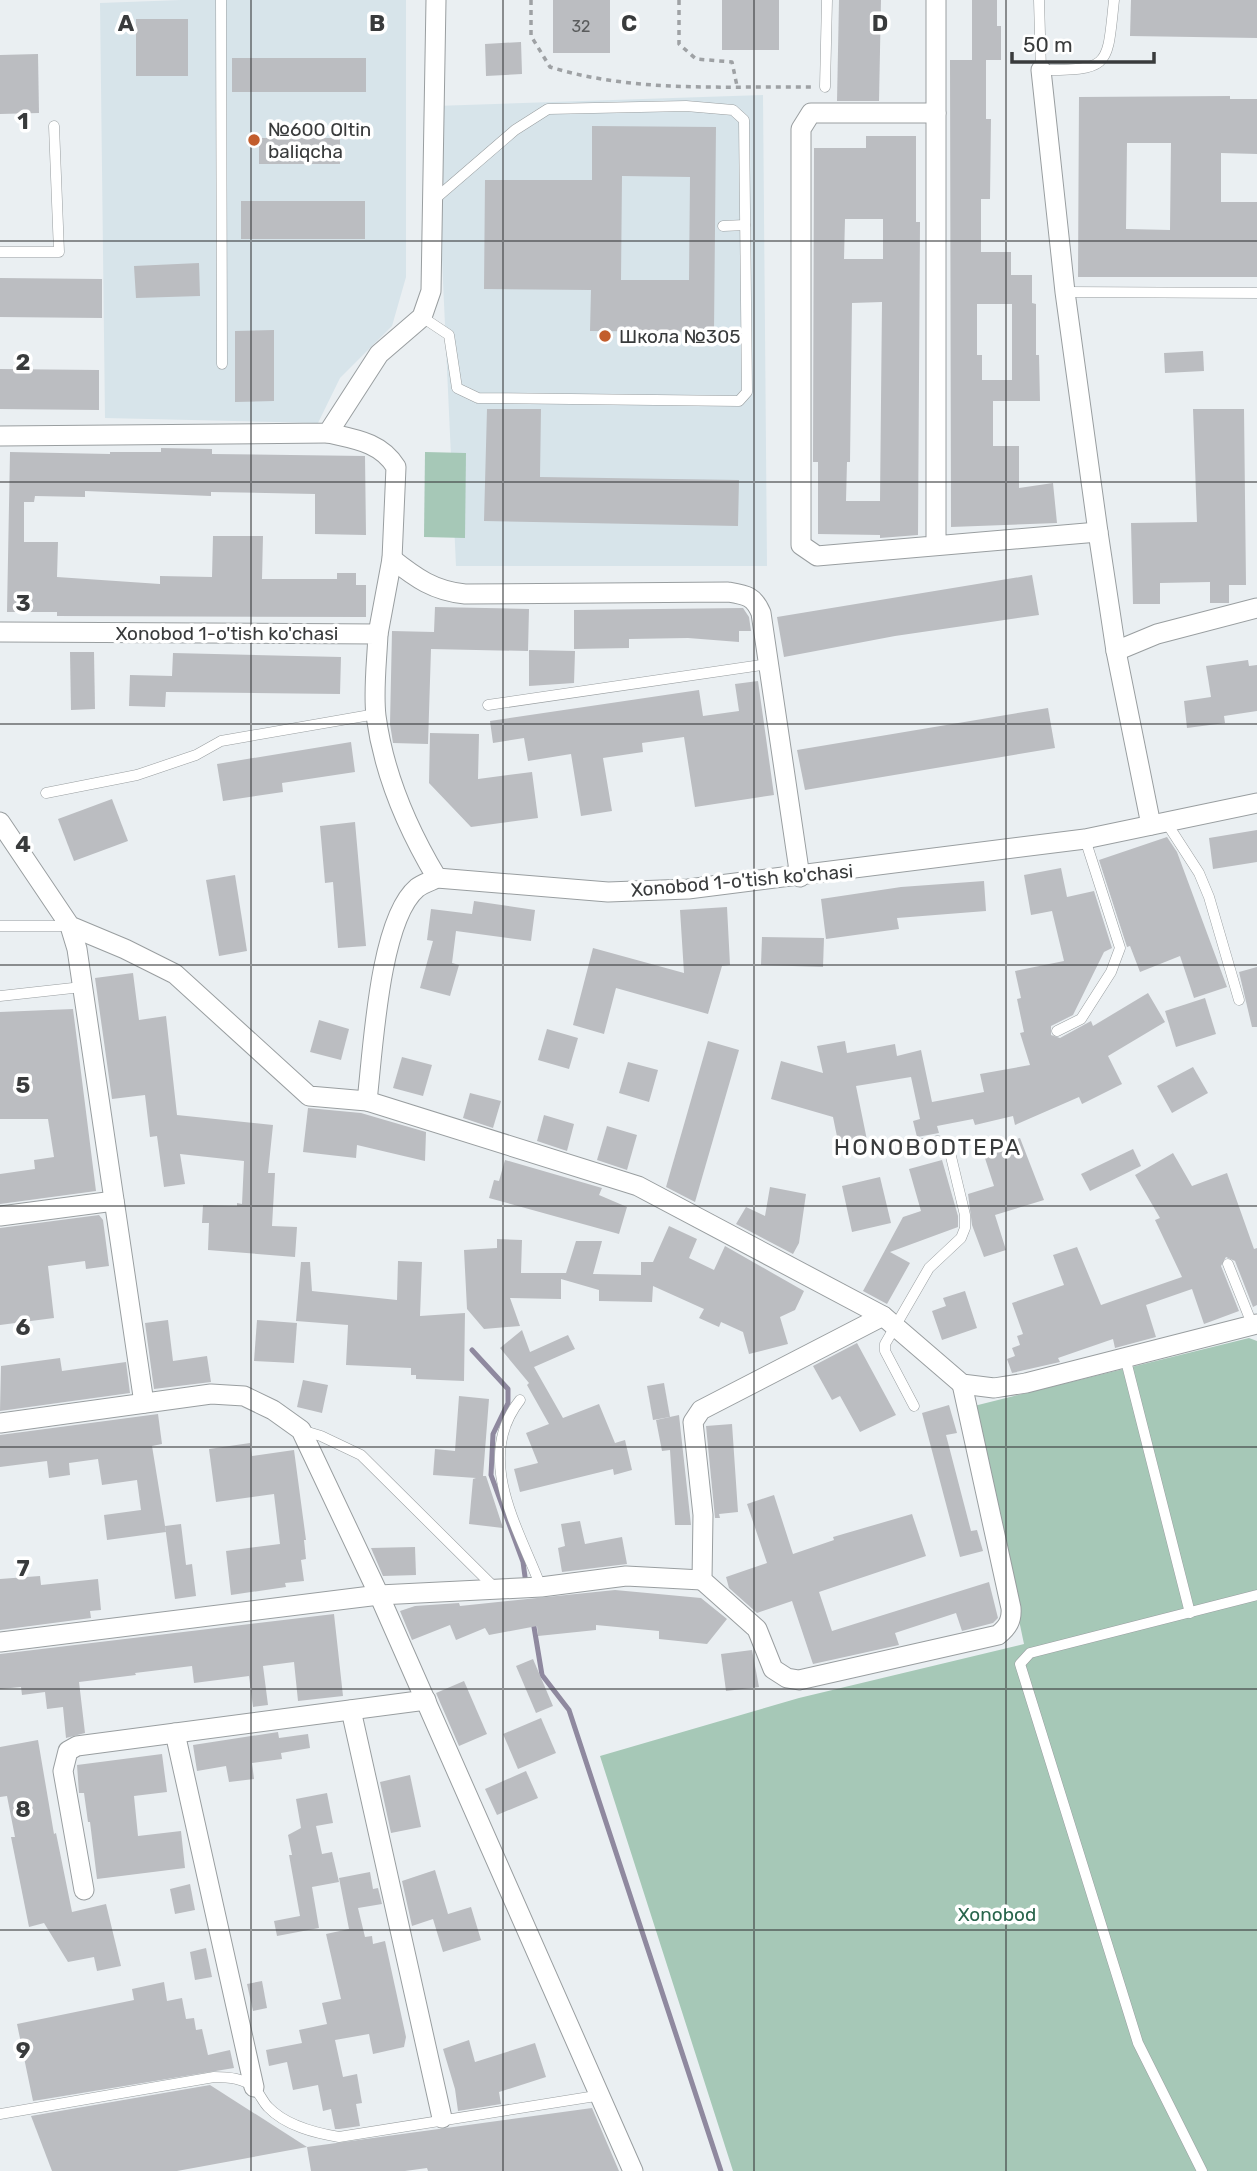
<svg xmlns="http://www.w3.org/2000/svg" width="1257" height="2171" font-family="Rubik,sans-serif">
	<rect width="100%" height="100%" fill="#eaeff2"/>
	<g fill="#d7e4ea">
		<path d="M181 0H406V277L392 326 340 378 318 423 105 418 100 3Z"/>
		<path d="M763 95 767 566H456L435 106Z"/>
	</g>
	<g fill="#a6c8b7">
		<path d="M425 452 466 453 465 538 424 537Z"/>
		<path d="M1249 1338 1257 1341V2171H733L600 1756 799 1698 1024 1644 974 1406Z"/>
	</g>
	<g fill="none" stroke-linecap="round" stroke-linejoin="round">
		<g stroke="#8f899f" stroke-width="5">
			<path d="M472 1350 508 1389V1403L493 1434 491 1475 523 1562 526 1584"/>
			<path d="M533 1621 542 1675 569 1710 721 2171"/>
		</g>
	</g>
	<g fill="#bbbdc1" fill-rule="evenodd">
		<rect x="553" y="0" width="57" height="53"/>
		<rect x="722" y="0" width="57" height="50"/>
		<path d="M839 0H881L879 101H837Z"/>
		<path d="M972 0H997V26H1001V60H986V119H991L990 199H981V252H1011V275H1032V303L1036 304V355H1039L1040 401H993V446H1019V488L1053 483 1057 523 951 527 950 60H972ZM977 304H1012V380H982V355H977Z"/>
		<path d="M1131 0H1257V38L1130 36Z"/>
		<rect x="136" y="19" width="52" height="57"/>
		<path d="M521 42 522 74 486 76 485 44Z"/>
		<path d="M38 54 39 113 0 114V55Z"/>
		<rect x="232" y="58" width="134" height="34"/>
		<path d="M1230 96V99H1257V154L1221 153V202H1257V277H1078L1079 97ZM1127 143H1171L1170 230 1126 229Z"/>
		<path d="M592 126 716 127 714 332 590 331 591 290 484 289 485 180H592ZM622 176 690 177 689 280H621Z"/>
		<path d="M866 136H916V222H920L918 535 880 538V535L818 534V462H813L814 148H866ZM845 219H883V259H844ZM882 302 880 501H846L847 462H850L852 303Z"/>
		<rect x="259" y="138" width="81" height="26"/>
		<rect x="241" y="201" width="124" height="38"/>
		<path d="M199 263 200 296 136 298 134 266Z"/>
		<path d="M0 278 102 279V318L0 317Z"/>
		<path d="M274 330V401L235 402V331Z"/>
		<path d="M1203 351 1204 371 1165 373 1164 353Z"/>
		<path d="M0 369 99 370V410L0 409Z"/>
		<path d="M487 409H541L540 477 739 480 738 526 484 521Z"/>
		<path d="M1193 409H1244L1246 585H1229V603H1210V582L1160 583V604H1133L1131 523 1197 522Z"/>
		<path d="M161 448 212 449V454L365 456 366 535 315 534V494L211 492V496L85 491V497L35 496 34 502H24V542H58L57 577 160 584V576L212 577 213 536H263L262 579H337V573H356V585H366V617L57 616V612H7L10 452 110 454V452H161Z"/>
		<path d="M1032 575 1039 615 895 636 784 657 777 617Z"/>
		<path d="M435 607 529 609 528 651 431 649 428 744 393 743 390 724 392 631 434 632Z"/>
		<path d="M743 608 749 617 751 631H739V642L688 638 629 639V648L574 649V610Z"/>
		<path d="M529 650 575 651 574 683 529 686Z"/>
		<path d="M70 652H94L95 709 71 710Z"/>
		<path d="M173 653 341 657 340 694 166 692 165 707 129 706 130 675 172 676Z"/>
		<path d="M1248 660 1249 666 1257 665V711L1224 716 1225 723 1187 728 1184 701 1211 697 1206 666Z"/>
		<path d="M758 681 774 795 695 807 684 737 642 743 643 752 603 758 612 811 581 816 571 754 528 761 524 738 493 743 490 721 699 690 703 716 739 711 735 684Z"/>
		<path d="M1048 708 1055 748 805 790 797 750Z"/>
		<path d="M430 733 479 734 478 779 532 772 538 818 471 827 429 783Z"/>
		<path d="M351 742 355 772 282 783 283 792 223 801 217 764Z"/>
		<path d="M112 799 128 841 74 861 58 819Z"/>
		<path d="M355 822 366 946 338 948 333 882 325 883 320 826Z"/>
		<path d="M1257 830V862L1213 869 1209 838Z"/>
		<path d="M1167 837 1177 852 1227 987 1194 998 1180 956 1140 972 1130 946 1127 947 1099 860Z"/>
		<path d="M1061 868 1067 897 1094 891 1112 948 1104 952 1073 1015 1051 1026V1035L1060 1038 1091 1021 1093 1026 1148 993 1165 1022 1108 1056 1122 1084 1082 1104 1079 1097 1015 1125 1013 1116 975 1125 973 1119 937 1126 939 1133 917 1137 913 1121 920 1119 911 1077 856 1086 868 1145 840 1151 833 1117 771 1099 781 1061 823 1073 817 1046 845 1041 847 1053 895 1044 897 1056 921 1050 932 1102 984 1092 980 1074 1030 1065 1020 1033 1024 1032 1017 999 1021 998 1015 971 1064 961 1052 911 1031 915 1024 875Z"/>
		<path d="M235 875 247 951 219 956 206 880Z"/>
		<path d="M984 881 986 911 897 918 899 929 826 939 821 899 901 887Z"/>
		<path d="M474 901 535 910 531 941 456 931 452 963 459 965 450 996 420 988 433 941 427 940 431 909 472 914Z"/>
		<path d="M727 907 730 965 722 966 708 1014 616 988 604 1034 573 1025 593 948 684 973 680 910Z"/>
		<path d="M762 937 824 938 823 967 761 965Z"/>
		<path d="M1257 967V1027H1252L1239 972Z"/>
		<path d="M133 973 139 1020 166 1016 177 1115 273 1125 268 1173H275L272 1226 297 1227 295 1257 208 1250 209 1223H202L203 1205 237 1206V1203L242 1204 244 1161 180 1154 185 1184 164 1187 157 1136 150 1137 145 1095 112 1099 95 978Z"/>
		<path d="M1205 998 1216 1034 1176 1047 1165 1011Z"/>
		<path d="M73 1009 96 1191 0 1204V1174L35 1169 34 1160 54 1157 48 1119H0V1012Z"/>
		<path d="M319 1020 349 1029 341 1060 310 1052Z"/>
		<path d="M547 1029 578 1038 569 1069 538 1060Z"/>
		<path d="M708 1041 739 1050 695 1202 666 1187Z"/>
		<path d="M402 1057 432 1065 423 1096 393 1088Z"/>
		<path d="M628 1062 658 1070 649 1102 619 1093Z"/>
		<path d="M1193 1067 1208 1093 1172 1113 1157 1086Z"/>
		<path d="M470 1093 501 1101 493 1128 463 1118Z"/>
		<path d="M308 1108 361 1113 426 1132 425 1161 357 1145 356 1158 303 1152Z"/>
		<path d="M544 1115 574 1124 567 1151 537 1141Z"/>
		<path d="M607 1126 637 1135 627 1170 597 1160Z"/>
		<path d="M1020 1138 1044 1200 995 1215 1006 1250 984 1257 972 1225 968 1194 994 1186 982 1149Z"/>
		<path d="M1133 1149 1141 1166 1090 1191 1081 1174Z"/>
		<path d="M1173 1153 1192 1186 1227 1173 1254 1249 1257 1248V1305L1253 1307 1235 1261 1226 1257 1221 1266 1239 1311 1204 1324 1192 1289 1146 1305 1156 1337 1115 1348 1113 1339 1058 1358 1060 1362 1012 1373 1007 1359 1015 1356 1012 1348 1020 1345 1017 1336 1023 1334 1012 1303 1064 1285 1053 1255 1077 1247 1101 1305 1182 1277 1155 1220 1160 1218 1135 1175Z"/>
		<path d="M505 1160 602 1188 599 1195 627 1207 619 1234 489 1198 494 1180 499 1181Z"/>
		<path d="M942 1160 958 1216V1227L890 1252 910 1263 887 1304 863 1291 903 1217 921 1211 909 1169Z"/>
		<path d="M880 1177 891 1223 852 1232 842 1186Z"/>
		<path d="M770 1187 806 1194 799 1243 793 1254 736 1224 746 1207 765 1216Z"/>
		<path d="M99 1215 103 1220 109 1266 86 1269 85 1261 48 1266 54 1318 0 1325V1228Z"/>
		<path d="M669 1226 697 1239 689 1258 714 1270 725 1246 804 1291 795 1310 780 1317 788 1344 749 1354 743 1332 721 1322 719 1327 699 1318 704 1309 653 1286 652 1302 599 1301V1290L561 1279V1299L510 1298 520 1326 484 1329 467 1309 464 1250 497 1248V1239L522 1240 521 1273H566L576 1241H602L593 1274 641 1275V1262H653Z"/>
		<path d="M398 1261 422 1262 420 1316 465 1313 464 1381 416 1379V1375H411V1368L346 1365 348 1325 296 1321 301 1262H310L312 1291 397 1300Z"/>
		<path d="M965 1291 977 1328 942 1340 932 1311 946 1306 943 1298Z"/>
		<path d="M168 1320 173 1361 207 1356 211 1382 154 1389 145 1323Z"/>
		<path d="M257 1320 297 1323 294 1363 254 1361Z"/>
		<path d="M522 1330 530 1352 568 1335 575 1349 534 1367 563 1418 599 1404 615 1443 625 1440 632 1470 614 1475 613 1469 520 1492 514 1469 538 1463 526 1433 549 1424 527 1385 529 1383 500 1348Z"/>
		<path d="M857 1343 896 1415 860 1432 840 1396 832 1400 813 1366Z"/>
		<path d="M60 1358 62 1371 126 1362 130 1393 0 1411 1 1366Z"/>
		<path d="M303 1380 328 1385 322 1413 297 1407Z"/>
		<path d="M664 1383 670 1417 653 1420 647 1386Z"/>
		<path d="M459 1396 489 1399 483 1476H486L503 1528 469 1524 473 1479 476 1478 433 1475 435 1449 455 1451Z"/>
		<path d="M949 1405 957 1433 946 1435 971 1531 977 1530 983 1551 960 1557 922 1413Z"/>
		<path d="M158 1414 162 1444 152 1446 166 1532 107 1540 104 1515 141 1510 137 1480 102 1485 98 1459 69 1463 70 1475 49 1478 47 1461 0 1467V1435Z"/>
		<path d="M679 1415 691 1525H675L670 1450 662 1451 656 1420Z"/>
		<path d="M732 1424 738 1512 719 1514 720 1518H715L706 1426Z"/>
		<path d="M250 1443 252 1456 294 1450 306 1540H304L306 1559 301 1560 304 1581 285 1583 286 1587 231 1595 226 1551 280 1544 274 1494 216 1502 209 1449Z"/>
		<path d="M774 1495 793 1554 834 1540 833 1537 912 1514 926 1556 819 1592 832 1631 989 1582 998 1618 993 1623 962 1631 956 1613 895 1633 899 1645 813 1664 792 1601 757 1613 729 1588 726 1577 767 1563 747 1504Z"/>
		<path d="M580 1521 585 1544 622 1537 627 1564 562 1572 558 1548 565 1546 561 1524Z"/>
		<path d="M181 1524 186 1565 192 1564 196 1596 175 1599 165 1526Z"/>
		<path d="M415 1547 416 1575 383 1576 371 1548Z"/>
		<path d="M40 1576 41 1585 98 1579 101 1610 90 1611 91 1618 0 1630V1579Z"/>
		<path d="M615 1590 701 1598 727 1619 707 1644 659 1639V1631L596 1625V1630L538 1636 537 1626 489 1635 485 1628 456 1640 450 1625 412 1640 400 1611 415 1606 459 1603 460 1606Z"/>
		<path d="M334 1614 343 1696 298 1701 294 1662 263 1666 268 1705 253 1707 249 1676 194 1683 192 1666 135 1673 136 1675 79 1682 85 1733 66 1738 63 1707 47 1709 45 1692 22 1695 21 1687 0 1689V1654Z"/>
		<path d="M752 1650 759 1687 726 1691 721 1654Z"/>
		<path d="M533 1659 553 1706 536 1713 516 1666Z"/>
		<path d="M464 1681 487 1734 459 1746 436 1693Z"/>
		<path d="M541 1718 556 1753 518 1769 503 1734Z"/>
		<path d="M278 1732 279 1738 308 1734 310 1748 281 1753 282 1759 252 1763 254 1779 229 1782 226 1766 197 1771 193 1745Z"/>
		<path d="M38 1740 54 1834 56 1833 72 1912 106 1904 121 1966 97 1971 94 1957 68 1962 44 1923 29 1927 11 1837H15L7 1796 0 1797V1747Z"/>
		<path d="M162 1754 167 1792 134 1796 138 1836 181 1831 185 1868 97 1879 90 1822H88L84 1793H79L77 1765Z"/>
		<path d="M526 1771 538 1798 497 1815 485 1789Z"/>
		<path d="M410 1775 421 1827 391 1833 380 1782Z"/>
		<path d="M327 1793 333 1823 316 1826 322 1854 332 1852 339 1882 312 1887 319 1928 277 1936 274 1921 300 1916 289 1855H292L288 1835 301 1828 296 1799Z"/>
		<path d="M435 1870 448 1914 471 1907 481 1940 443 1952 433 1919 412 1926 402 1881Z"/>
		<path d="M370 1872 373 1889 378 1888 382 1904 358 1908 365 1937 372 1936 373 1944 385 1941 406 2037 404 2047 373 2054 369 2034 335 2040 343 2077 357 2074 362 2103 356 2104 360 2126 339 2129H335L331 2109 323 2111 318 2085 293 2090 287 2062 269 2066 266 2050 302 2043 299 2030 327 2024 322 2003 341 1999 326 1934 349 1929 339 1878Z"/>
		<path d="M190 1884 195 1910 175 1914 170 1889Z"/>
		<path d="M206 1948 212 1977 195 1980 190 1952Z"/>
		<path d="M262 1981 267 2008 253 2011 247 1984Z"/>
		<path d="M164 1982 167 2001 182 1998 186 2019 194 2018 196 2030 202 2029 208 2055 230 2050 234 2068 33 2101 17 2024 134 2000 132 1989Z"/>
		<path d="M469 2040 475 2062 535 2043 546 2077 499 2092 501 2104 458 2111 455 2089 443 2049Z"/>
		<path d="M210 2085 307 2147 177 2171H52L31 2116Z"/>
		<path d="M592 2108 619 2171H428L427 2168 405 2171H311L307 2147Z"/>
	</g>
	<g fill="none" stroke-linecap="round" stroke-linejoin="round">
		<defs>
			<g id="lane">
				<path d="M221 0 222 364"/>
				<path d="M1039 0 1041 70C1111 70 1107 67 1114 0"/>
				<path d="M825 87 827 0"/>
				<path d="M723 226 745 225"/>
				<path d="M0 252H59L54 126"/>
				<path d="M1065 292 1257 293"/>
				<path d="M422 317 449 335 457 388 478 398 739 401 747 392 744 120 733 110 686 106 548 109 515 130 435 199"/>
				<path d="M488 705 768 664"/>
				<path d="M46 793 137 775 196 755 221 741 376 714"/>
				<path d="M1166 822 1199 873 1209 897 1239 1000"/>
				<path d="M0 926H69"/>
				<path d="M0 996 82 987"/>
				<path d="M1057 1031 1081 1019 1111 972 1120 948 1085 839"/>
				<path d="M914 1146 938 1141 948 1144 965 1215V1228L961 1238 929 1268 885 1344V1351L914 1406"/>
				<path d="M1228 1264 1252 1324"/>
				<path d="M1125 1357 1190 1613"/>
				<path d="M520 1400C474 1458 518 1527 541 1587"/>
				<path d="M301 1430 321 1436 361 1455 495 1588"/>
				<path d="M0 2114 214 2077C228 2077 245 2078 255 2089 260 2094 263 2102 268 2107 286 2126 315 2133 339 2137L602 2095"/>
				<path d="M1202 2171 1138 2043 1020 1664 1030 1653 1257 1595"/>
			</g>
			<g id="street">
				<path d="M936 0V113"/>
				<path d="M1041 70 1065 292 1098 532 1116 651 1151 825"/>
				<path d="M328 433C354 439 381 442 396 467L392 559 378 634"/>
				<path d="M0 436 328 433 379 354 422 317 431 291 436 0"/>
				<path d="M936 545V113H811L801 129V545L817 556 1098 532"/>
				<path d="M392 559C416 578 434 591 465 594L728 592C746 595 754 596 761 613L800 877"/>
				<path d="M0 632 378 634C377 660 373 690 376 716 384 775 407 828 437 878"/>
				<path d="M1116 651 1157 634 1257 608"/>
				<path d="M0 822 70 926 125 949 175 974 309 1096 367 1101 638 1186 883 1316 962 1384 994 1388 1026 1383 1257 1324"/>
				<path d="M70 926 77 949 144 1403"/>
				<path d="M367 1101C373 1051 379 920 417 888 422 884 431 881 437 878L608 892 688 889 1085 839 1257 803"/>
				<path d="M0 1216 114 1201"/>
				<path d="M883 1316 701 1410 693 1422 703 1515 702 1580 757 1629 773 1669 787 1678 799 1680 998 1635C1008 1627 1012 1620 1011 1608L962 1384"/>
				<path d="M0 1423 211 1394 244 1396 273 1410 301 1430 379 1595 633 2171"/>
				<path d="M0 1642 379 1595 541 1587 626 1576 702 1580"/>
				<path d="M351 1710 442 2118"/>
				<path d="M175 1733 254 2087"/>
				<path d="M84 1890 63 1771 68 1751 77 1746 426 1700"/>
			</g>
		</defs>
		<use href="#lane" stroke="#999ea0" stroke-width="11"/>
		<use href="#street" stroke="#999ea0" stroke-width="21"/>
		<g stroke="#9ea1a4" stroke-width="3.5" stroke-dasharray="5 5" stroke-linecap="butt">
			<path d="M531 0V36L550 67C635 93 724 86 813 87"/>
			<path d="M679 0V44L696 59 732 62 737 86"/>
		</g>
		<use href="#lane" stroke="#fff" stroke-width="10"/>
		<use href="#street" stroke="#fff" stroke-width="19"/>
	</g>
	<path fill="none" stroke="#393b3c" stroke-width="2" stroke-opacity="0.55" d="M251 0V2171M503 0V2171M754 0V2171M1006 0V2171M0 241H1257M0 482H1257M0 724H1257M0 965H1257M0 1206H1257M0 1447H1257M0 1689H1257M0 1930H1257"/>
	<g fill="#c25d2d" stroke="#fff" stroke-width="2.5">
		<circle cx="254" cy="140" r="7"/>
		<circle cx="605" cy="336" r="7"/>
	</g>
	<g text-anchor="middle" stroke-width="7" stroke-linejoin="round" paint-order="stroke">
		<g font-size="16" fill="#5a5c5d">
			<text x="581" y="32">32</text>
		</g>
		<g font-size="19" fill="#393b3c" stroke="#fff" text-anchor="start">
			<text x="268" y="136">№600 Oltin<tspan x="268" dy="22">baliqcha</tspan></text>
			<text x="619" y="343">Школа №305</text>
		</g>
		<g font-size="19" fill="#393b3c" stroke="#fff">
			<text x="227" y="640">Xonobod 1-o'tish ko'chasi</text>
			<text transform="translate(742 880) rotate(-5)" y="7">Xonobod 1-o'tish ko'chasi</text>
		</g>
		<g font-size="19" fill="#29654c" stroke="#fff">
			<text x="997" y="1921">Xonobod</text>
		</g>
		<g font-size="23" letter-spacing="2" fill="#393b3c" stroke="#fff">
			<text x="928" y="1155">HONOBODTEPA</text>
		</g>
	</g>
	<g font-size="23" text-anchor="middle" font-weight="bold" fill="#393b3c" stroke="#fff" stroke-width="7" stroke-linejoin="round" paint-order="stroke">
		<text x="126" y="31">A</text>
		<text x="377" y="31">B</text>
		<text x="629" y="31">C</text>
		<text x="880" y="31">D</text>
		<text x="23" y="129">1</text>
		<text x="23" y="370">2</text>
		<text x="23" y="611">3</text>
		<text x="23" y="852">4</text>
		<text x="23" y="1093">5</text>
		<text x="23" y="1335">6</text>
		<text x="23" y="1576">7</text>
		<text x="23" y="1817">8</text>
		<text x="23" y="2058">9</text>
	</g>
	<path d="M1012 52v10h142v-10" fill="none" stroke="#393b3c" stroke-width="3.5"/>
	<text x="1023" y="52" font-size="21" fill="#393b3c" stroke="#ffffff" stroke-width="5" paint-order="stroke">50 m</text>
</svg>
